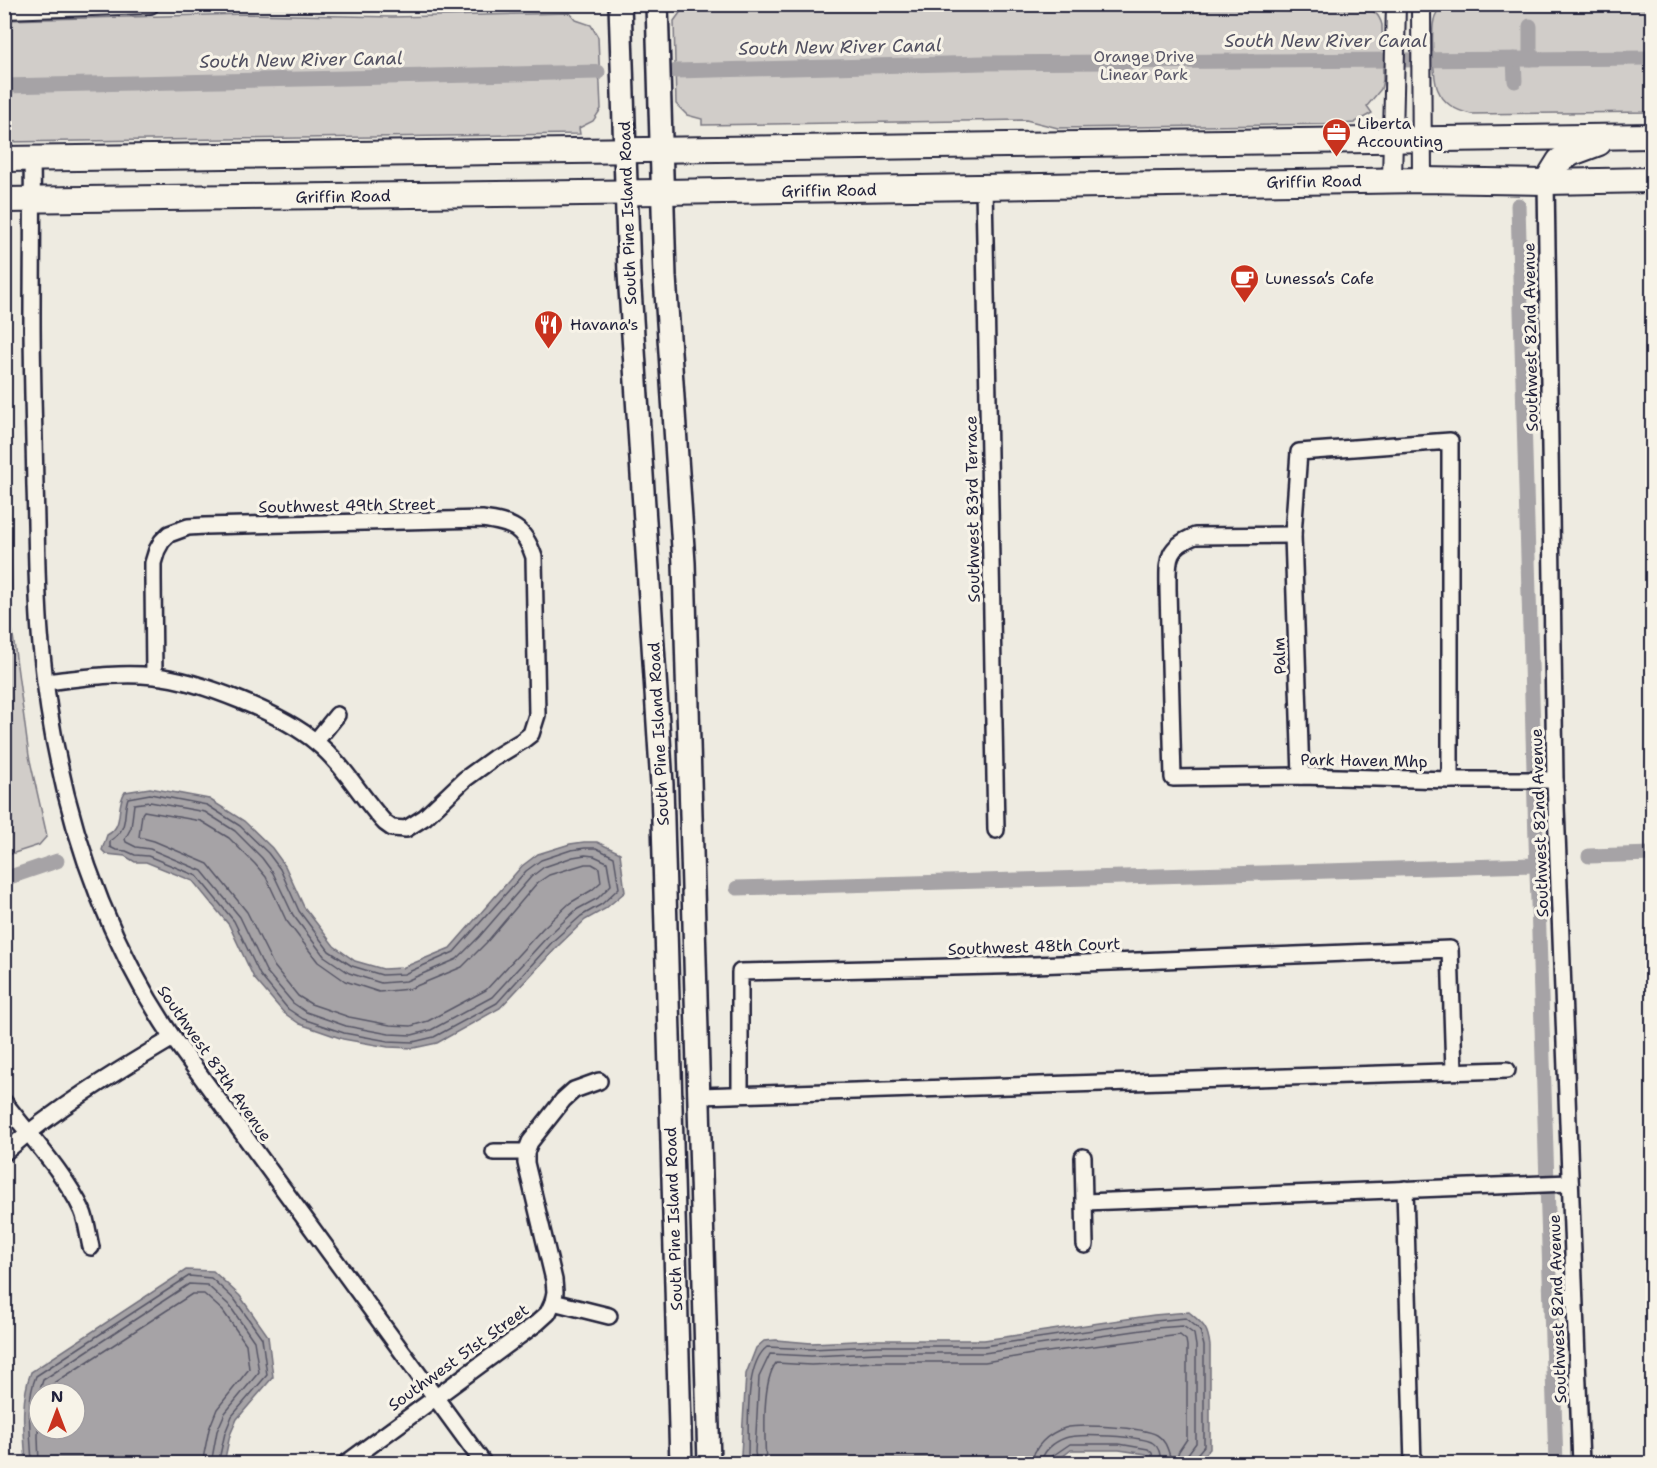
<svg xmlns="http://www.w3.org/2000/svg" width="1657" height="1468" font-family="'Shantell Sans',sans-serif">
	<rect width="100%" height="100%" fill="#eeebe1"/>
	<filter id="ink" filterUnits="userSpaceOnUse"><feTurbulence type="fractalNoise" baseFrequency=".0167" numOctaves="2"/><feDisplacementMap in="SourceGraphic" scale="12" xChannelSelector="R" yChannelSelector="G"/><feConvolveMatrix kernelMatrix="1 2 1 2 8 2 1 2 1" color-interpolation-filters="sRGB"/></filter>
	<g filter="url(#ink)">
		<g fill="#d1cdc9" stroke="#7a7882" stroke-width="1.5">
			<path d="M696 5H1362V8C1374 10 1379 14 1382 25L1383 80 1381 89 1367 106 1372 113 1354 123 1343 124 1058 128 1026 120 702 125V119L687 115 676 104 674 21 682 10Z"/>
			<path d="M1443 5H1652V112L1471 114C1457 111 1444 104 1438 90 1433 80 1431 32 1434 20 1435 14 1439 9 1443 5Z"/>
			<path d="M570 13 576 20 591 25 598 37 601 109 593 121 579 128 580 134 5 142V20L246 14 392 17Z"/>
			<path d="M5 435H8L12 593 9 605 29 756 47 836 39 845 5 856Z"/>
		</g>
		<g fill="#a6a3a6" stroke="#716f7b" stroke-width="1.5" fill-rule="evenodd">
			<path d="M150 788 209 799 244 821 272 848 285 866 304 907 334 946 355 961 383 969 402 968 450 948 522 866 538 854 570 844 584 842H597L620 853 625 892 605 909 585 920 559 945 500 1008 437 1043 414 1048 388 1047 343 1039 300 1024 284 1013 254 978 229 925 193 881 146 862H135L125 856 106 854 102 850 107 835C125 826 115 807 125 792Z"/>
			<path d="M186 1270 213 1271 240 1296 268 1336 273 1377 237 1419 230 1435 224 1463H26C24 1434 20 1400 31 1372ZM39 1393H75V1429H39Z"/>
			<path d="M1189 1312C1203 1324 1208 1327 1210 1346V1449L1197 1463H1148L1146 1454 1119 1450H1071L1053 1464 744 1463 741 1454 746 1374 756 1348 764 1341 776 1340 811 1343 877 1340H984L1154 1315Z"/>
		</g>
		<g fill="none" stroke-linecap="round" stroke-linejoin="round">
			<g stroke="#575666" stroke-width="1.5">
				<path d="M150 794 207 805 240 826 268 853 280 869 299 911 329 951 352 966 382 975 404 974 454 952 526 871 541 860 571 850 585 848H596L614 857 619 888 602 904 581 916 554 940 497 1003 434 1037 413 1042 388 1041 344 1033 303 1019 288 1009 260 975 234 921 197 876 148 856 135 855 126 851 116 850 110 847V841C130 828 122 816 128 798Z"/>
				<path d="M150 802 205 812 235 831 262 858 273 873 293 915 324 956 349 973 381 983 406 981 457 959 479 937 531 877 544 867 573 857 585 855 594 856 607 862 611 885 598 898 576 910 549 935 492 997 431 1030 412 1035 389 1034 346 1026 306 1012 293 1003 266 971 240 917 202 871 150 849 136 847 126 842 125 839 131 828 134 804Z"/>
				<path d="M144 811 201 821 229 838 255 864 266 877 286 920 318 962 345 981 379 992 409 989 462 967 486 943 537 883 549 875 585 864H592L599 868 601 882 592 890 570 903 543 928 486 990 428 1021 411 1026 390 1025 349 1017 311 1004 298 996 274 966 247 912 208 864 154 841 139 837 142 814Z"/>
				<path d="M39 1393 43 1380 189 1284 207 1285 229 1305 254 1341 259 1372 225 1413 217 1431 211 1464"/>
				<path d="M48 1393 50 1386 192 1294H204L223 1311 246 1344 249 1369 217 1409 209 1429 202 1464"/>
				<path d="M39 1396 38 1437 39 1464"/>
				<path d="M32 1464C31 1435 25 1403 36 1376L189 1276 211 1278 235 1300 262 1338 267 1375 232 1416 225 1433 218 1464"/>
				<path d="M749 1464 748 1453C749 1426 744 1364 767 1347L811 1349 877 1346H984L1155 1321 1186 1318 1200 1330 1204 1346V1446L1194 1458 1193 1464"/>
				<path d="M757 1464 755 1452 759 1377 770 1354 811 1356 877 1353H984L1156 1328 1183 1326 1194 1334 1196 1346V1443L1187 1455 1185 1464"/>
				<path d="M766 1464C765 1439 761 1383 776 1363L811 1365 877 1362H985L1032 1354 1180 1335 1186 1340 1187 1346V1439L1179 1451 1175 1462 1176 1464"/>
				<path d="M1032 1464C1032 1447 1049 1433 1065 1428 1080 1424 1143 1427 1157 1435 1167 1441 1168 1452 1172 1462L1171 1464"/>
				<path d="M1041 1464C1042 1451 1054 1442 1065 1438 1076 1433 1143 1436 1153 1443 1159 1447 1161 1456 1161 1464"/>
				<path d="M1048 1464 1051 1457 1070 1444H1119L1148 1449 1152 1453 1154 1464"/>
			</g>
			<g stroke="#a6a3a6" stroke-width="15">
				<path d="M1530 26V59"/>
				<path d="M1514 59 1515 81"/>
				<path d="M676 71 984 63 1652 58"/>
				<path d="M4 86 598 72"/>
				<path d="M1518 205 1536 840 1556 1464"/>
				<path d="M1589 856 1652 854"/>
				<path d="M4 879 57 861"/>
				<path d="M737 888 1537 865"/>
			</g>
			<defs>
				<g id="minor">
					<path d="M32 159C33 212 32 265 32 318 32 374 34 430 35 486 37 539 36 593 41 645 54 785 94 921 173 1038L484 1464"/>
					<path d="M1546 182 1555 780 1581 1464"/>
					<path d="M984 187 996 830"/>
					<path d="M1293 535 1195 536C1165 548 1168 561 1168 589L1173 778 1301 776 1450 780H1555"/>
					<path d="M45 682C81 678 118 672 154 676 199 680 283 714 317 743 344 765 361 797 385 823L392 828 406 829 425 817 465 779 494 758 522 741 531 734 537 715 534 557C524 527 512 523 482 519L205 526 188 527 169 534 162 541 157 550 153 563V579L154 676"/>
					<path d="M316 741 337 715"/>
					<path d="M1301 776 1293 535 1299 452 1450 441V780"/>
					<path d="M740 1094V972L1034 965 1450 949 1454 1071"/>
					<path d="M699 1096 1507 1070"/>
					<path d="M4 1102C28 1134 66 1175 82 1210 87 1221 88 1235 91 1247"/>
					<path d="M494 1152H526"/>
					<path d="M4 1153C56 1108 114 1073 173 1038"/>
					<path d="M1083 1157 1085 1245"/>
					<path d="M1405 1189 1413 1464"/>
					<path d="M1085 1202 1570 1183"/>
					<path d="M553 1302 609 1316"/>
					<path d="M345 1464 537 1323 548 1313 553 1302 555 1292 554 1280 526 1163V1152L530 1142 563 1100 574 1090 599 1081"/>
				</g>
				<g id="tertiary">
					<path d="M1421 4 1422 180"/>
					<path d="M4 9 150 4"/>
					<path d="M1392 180 1396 4"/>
				</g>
				<g id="secondary">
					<path d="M620 4 629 273 662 785 681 1464"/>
					<path d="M657 4 665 277 684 563 709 1464"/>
				</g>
				<g id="primary">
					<path d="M4 159 1652 136"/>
					<path d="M1546 182 1559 161 1572 153 1599 143"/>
					<path d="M4 200 662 192 1422 180 1546 182 1652 180"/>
				</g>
			</defs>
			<use href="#minor" stroke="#22223b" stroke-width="20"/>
			<use href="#tertiary" stroke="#22223b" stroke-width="22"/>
			<use href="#secondary" stroke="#22223b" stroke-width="26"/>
			<use href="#primary" stroke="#22223b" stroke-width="28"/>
			<use href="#minor" stroke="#f7f3e8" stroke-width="15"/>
			<use href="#tertiary" stroke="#f7f3e8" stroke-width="18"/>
			<use href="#secondary" stroke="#f7f3e8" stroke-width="21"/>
			<use href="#primary" stroke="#f7f3e8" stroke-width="24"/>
		</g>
	</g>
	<defs>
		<symbol id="office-pin" viewBox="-11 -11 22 30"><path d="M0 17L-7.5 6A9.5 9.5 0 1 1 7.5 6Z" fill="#c8321e" stroke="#f7f3e8"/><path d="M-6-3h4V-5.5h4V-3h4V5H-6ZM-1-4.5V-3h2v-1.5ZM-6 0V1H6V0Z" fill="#fff"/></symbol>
		<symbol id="cafe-pin" viewBox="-11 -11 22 30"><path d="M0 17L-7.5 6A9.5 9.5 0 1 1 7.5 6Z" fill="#c8321e" stroke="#f7f3e8"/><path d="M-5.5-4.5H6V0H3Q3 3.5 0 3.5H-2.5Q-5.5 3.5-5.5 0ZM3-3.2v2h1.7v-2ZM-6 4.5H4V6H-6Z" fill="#fff"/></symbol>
		<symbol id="restaurant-pin" viewBox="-11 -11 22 30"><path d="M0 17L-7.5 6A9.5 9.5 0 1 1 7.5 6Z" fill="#c8321e" stroke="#f7f3e8"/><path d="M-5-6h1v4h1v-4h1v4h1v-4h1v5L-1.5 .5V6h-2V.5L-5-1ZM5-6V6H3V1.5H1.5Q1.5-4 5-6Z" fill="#fff"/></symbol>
	</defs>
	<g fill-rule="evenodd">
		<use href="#office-pin" x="1320" y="116" width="33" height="45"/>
		<use href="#cafe-pin" x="1228" y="262" width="33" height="45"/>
		<use href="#restaurant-pin" x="532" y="308" width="33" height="45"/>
	</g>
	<g text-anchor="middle" stroke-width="6" stroke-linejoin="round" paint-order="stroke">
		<g font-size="16" fill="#575566" stroke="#f7f3e8">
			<text x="1144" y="62">Orange Drive<tspan x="1144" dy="18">Linear Park</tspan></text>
		</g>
		<g font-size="16" fill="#22223b" stroke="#f7f3e8" text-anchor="start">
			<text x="1357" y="129">Liberta<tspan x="1357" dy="18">Accounting</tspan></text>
			<text x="1265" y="284">Lunessa’s Cafe</text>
			<text x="570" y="330">Havana's</text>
		</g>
		<g font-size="16" fill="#22223b" stroke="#f7f3e8">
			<text transform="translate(1314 181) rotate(-1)" y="6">Griffin Road</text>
			<text transform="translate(829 190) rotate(-1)" y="6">Griffin Road</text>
			<text transform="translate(343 196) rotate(-1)" y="6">Griffin Road</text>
			<text transform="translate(627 213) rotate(-92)" y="6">South Pine Island Road</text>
			<text transform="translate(1530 337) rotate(-91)" y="6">Southwest 82nd Avenue</text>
			<text transform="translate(347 505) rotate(-1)" y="6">Southwest 49th Street</text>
			<text transform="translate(972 509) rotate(-91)" y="6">Southwest 83rd Terrace</text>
			<text transform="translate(1279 656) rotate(-92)" y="6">Palm</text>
			<text transform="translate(658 734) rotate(-93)" y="6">South Pine Island Road</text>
			<text transform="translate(1364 760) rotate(1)" y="6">Park Haven Mhp</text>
			<text transform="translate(1539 823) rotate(-92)" y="6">Southwest 82nd Avenue</text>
			<text transform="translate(1034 946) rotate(-2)" y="6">Southwest 48th Court</text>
			<text transform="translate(215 1063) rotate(55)" y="6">Southwest 87th Avenue</text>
			<text transform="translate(673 1219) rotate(-92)" y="6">South Pine Island Road</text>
			<text transform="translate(1557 1309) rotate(-92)" y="6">Southwest 82nd Avenue</text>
			<text transform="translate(458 1357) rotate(-36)" y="6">Southwest 51st Street</text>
		</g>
		<g font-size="18" font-style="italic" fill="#504f60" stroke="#f7f3e8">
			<text x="1326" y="47">South New River Canal</text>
			<text transform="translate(840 47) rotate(-1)" y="6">South New River Canal</text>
			<text transform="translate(301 60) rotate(-1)" y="6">South New River Canal</text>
		</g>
	</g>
	<rect width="1657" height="1468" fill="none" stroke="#f7f3e8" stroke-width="24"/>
	<rect x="12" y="12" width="1633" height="1444" fill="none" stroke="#22223b" stroke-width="2" filter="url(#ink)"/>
	<g transform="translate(57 1411)"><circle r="28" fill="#f7f3e8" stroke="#a29fa3" stroke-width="1.5"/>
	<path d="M0-4.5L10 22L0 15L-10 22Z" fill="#c8321e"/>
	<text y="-9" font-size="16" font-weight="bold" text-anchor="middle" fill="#22223b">N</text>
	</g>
</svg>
